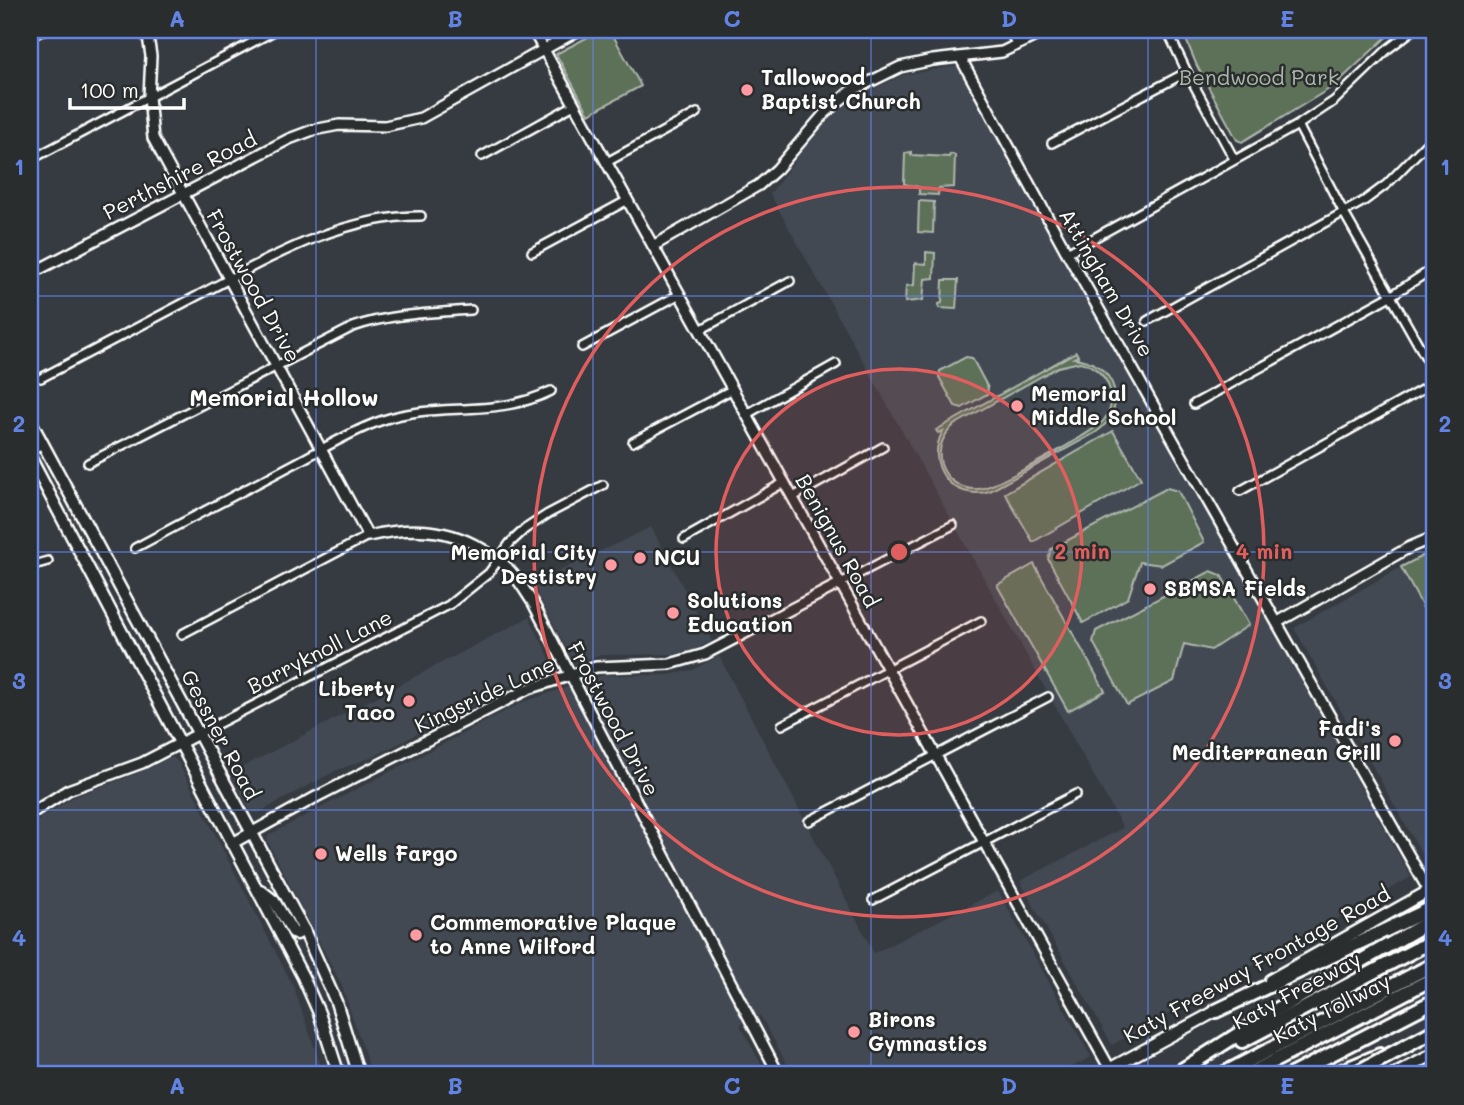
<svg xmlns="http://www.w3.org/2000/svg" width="1464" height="1105" font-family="Mali,sans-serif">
	<rect width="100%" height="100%" fill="#363b41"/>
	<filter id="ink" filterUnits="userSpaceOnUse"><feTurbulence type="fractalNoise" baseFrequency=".0143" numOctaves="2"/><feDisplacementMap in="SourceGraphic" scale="14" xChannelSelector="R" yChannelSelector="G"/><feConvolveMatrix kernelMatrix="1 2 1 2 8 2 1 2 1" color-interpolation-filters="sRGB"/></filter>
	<g filter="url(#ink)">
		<g fill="#434952">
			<path d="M957 66 1411 877 1112 1045 1020 881 1123 828 770 194 809 142 830 119 855 98 903 75Z"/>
			<path d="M651 527 712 641 695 649 675 654 599 655 578 662 572 659 532 584Z"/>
			<path d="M1401 567 1434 628 1433 873 1294 628Z"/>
			<path d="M529 617 554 667 526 677 373 757 337 770 258 813 251 812 231 773Z"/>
			<path d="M719 656 874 953 998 891 1091 1057 1057 1075H793L760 1015 740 1025 767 1075H372L342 986 267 840 269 835 523 702 603 675H668L693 670Z"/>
			<path d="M172 757 178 762 294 988 324 1075H30V828L42 817 74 797 136 774Z"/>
		</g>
		<g fill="#5d6f59" stroke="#aeb7ac" stroke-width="2" fill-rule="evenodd">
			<path d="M601 30H610L641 86 589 114 556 54Z"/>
			<path d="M1182 30H1394L1334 86 1242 142 1237 140 1197 66Z"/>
			<path d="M911 152V155L949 157 950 154 955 155 954 187 939 188 938 195 919 194V187L904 184 905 153Z"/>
			<path d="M919 201 934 202 933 233 918 232Z"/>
			<path d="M926 252 935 253 934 278 925 279 923 300 905 302 906 286 914 285 915 263 926 264Z"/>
			<path d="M943 280H958L956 309 939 308V304L942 303Z"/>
			<path d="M1076 352 1078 356 1074 358C1116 362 1131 409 1095 433L990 491C952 502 924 465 943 431L938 433 936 430ZM1080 362C1106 368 1121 397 1104 420 1095 432 993 489 978 489 961 490 946 480 941 464 937 449 943 435 954 425L1058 367Z"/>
			<path d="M966 357 972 358 988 388 987 394 962 408 955 406 939 377 940 371Z"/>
			<path d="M1113 431 1141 479 1033 542 1005 493Z"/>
			<path d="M1167 488 1178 491 1204 542 1162 565 1140 562 1128 598 1083 623 1048 559 1051 549Z"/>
			<path d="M1434 550V628L1401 567Z"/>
			<path d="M1034 564 1105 691 1068 711 997 585Z"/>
			<path d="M1211 571 1221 575 1249 625 1211 650 1184 644 1174 681 1127 705 1093 642 1096 631Z"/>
		</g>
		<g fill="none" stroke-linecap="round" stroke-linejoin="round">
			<defs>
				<g id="minor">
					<path d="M1009 30 1017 46"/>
					<path d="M1167 30 1187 72 1234 159"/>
					<path d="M30 37 44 30"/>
					<path d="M1298 125 1344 213 1434 372"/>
					<path d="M1052 143 1187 72"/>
					<path d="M482 156 574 105"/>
					<path d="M30 160 276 30"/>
					<path d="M607 162 697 113"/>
					<path d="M532 252 628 200"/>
					<path d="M1067 253 1298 125 1334 101 1388 49 1413 30"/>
					<path d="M1147 321 1364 201 1387 184 1434 136"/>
					<path d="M700 330 790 281"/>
					<path d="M582 347 680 294"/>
					<path d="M41 378C93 351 145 323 197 296 268 259 339 216 421 216"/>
					<path d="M1194 404 1392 295 1434 268"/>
					<path d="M747 414 836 364"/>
					<path d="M633 442 733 389"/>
					<path d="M30 450 43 444"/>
					<path d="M88 463 353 327C390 314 431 313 471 310"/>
					<path d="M1240 491 1434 383"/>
					<path d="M793 497 883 447"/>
					<path d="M684 539 785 482"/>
					<path d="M135 548C187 520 239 493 292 465 321 450 351 431 383 420 438 401 494 419 551 391"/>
					<path d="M30 566 48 561"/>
					<path d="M841 583 953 525"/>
					<path d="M182 634 368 536"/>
					<path d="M782 725 981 621"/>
					<path d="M198 734 449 605 489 573 510 543 525 529 548 514 603 485"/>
					<path d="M809 821 1048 697"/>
					<path d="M873 900 1076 794"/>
				</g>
				<g id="tertiary">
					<path d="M147 30 151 56 149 97 153 138 368 536C416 525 458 528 498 560 513 570 523 588 533 603L701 926"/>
					<path d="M533 30 1110 1069"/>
					<path d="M960 57 1067 253 1429 891"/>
					<path d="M653 246 759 185 777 169 825 113 851 91 900 67 933 60 1002 52 1048 30"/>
					<path d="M30 274 289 139 313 130 339 125 385 126 421 118 579 30"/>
					<path d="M1278 622 1408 548 1434 537"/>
					<path d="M30 814 68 790 142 763 198 734"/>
					<path d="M231 844 316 797 528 689 596 667 670 664 705 654 841 583"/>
					<path d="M703 929 779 1075"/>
				</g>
				<g id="secondary">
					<path d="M30 420 304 930 336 1002 359 1075"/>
					<path d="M30 457 303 977 319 1013 339 1075"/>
					<path d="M260 890 274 901 293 932 297 934 304 930"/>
					<path d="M1270 980 1434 888"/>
					<path d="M1098 1075 1220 1009"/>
					<path d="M1394 1075 1434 1054"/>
				</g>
				<g id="motorway">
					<path d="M1216 1011 1434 907"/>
					<path d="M1242 1041 1434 940"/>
					<path d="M1174 1075 1278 1009 1434 919"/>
					<path d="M1221 1075 1434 964"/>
					<path d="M1247 1075 1434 978"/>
					<path d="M1291 1075 1434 1001"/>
					<path d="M1332 1075 1380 1055"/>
				</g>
			</defs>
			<use href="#minor" stroke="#fff" stroke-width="12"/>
			<use href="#tertiary" stroke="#fff" stroke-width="14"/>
			<use href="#secondary" stroke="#fff" stroke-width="15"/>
			<use href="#motorway" stroke="#fff" stroke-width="18"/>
			<use href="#minor" stroke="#2a2d2e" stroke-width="7"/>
			<use href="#tertiary" stroke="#2a2d2e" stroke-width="9"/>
			<use href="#secondary" stroke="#2a2d2e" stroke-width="10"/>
			<use href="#motorway" stroke="#2a2d2e" stroke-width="12"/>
			<defs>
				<path id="motorway-bridge" d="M1352 1075 1434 1031"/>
			</defs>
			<use href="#motorway-bridge" stroke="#fff" stroke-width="18" stroke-linecap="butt"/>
			<use href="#motorway-bridge" stroke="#2a2d2e" stroke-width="12"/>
		</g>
	</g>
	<path fill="none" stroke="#6183e4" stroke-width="2" stroke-opacity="0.55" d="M316 30V1075M593 30V1075M871 30V1075M1148 30V1075M30 296H1434M30 552H1434M30 810H1434"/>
	<circle cx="899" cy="552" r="183" fill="#e05e5e" fill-opacity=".12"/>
	<g fill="none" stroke="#e05e5e" stroke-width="3.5">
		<circle cx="899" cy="552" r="183"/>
		<circle cx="899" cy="552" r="365"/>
	</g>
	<g fill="#ff9aa2" stroke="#2a2d2e" stroke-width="2.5">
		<circle cx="747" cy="90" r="7"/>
		<circle cx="1017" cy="406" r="7"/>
		<circle cx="640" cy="558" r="7"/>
		<circle cx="611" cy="565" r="7"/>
		<circle cx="1150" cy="589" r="7"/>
		<circle cx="673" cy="613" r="7"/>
		<circle cx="409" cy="701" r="7"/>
		<circle cx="1395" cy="741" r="7"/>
		<circle cx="321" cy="854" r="7"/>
		<circle cx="416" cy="935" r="7"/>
		<circle cx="854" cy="1032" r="7"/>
	</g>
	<g text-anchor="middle" stroke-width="5" stroke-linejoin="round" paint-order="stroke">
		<g font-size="21" font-weight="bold" fill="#fff" stroke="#2a2d2e" text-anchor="start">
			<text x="761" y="85">Tallowood<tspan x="761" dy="24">Baptist Church</tspan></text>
			<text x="1031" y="401">Memorial<tspan x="1031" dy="24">Middle School</tspan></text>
			<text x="597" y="560" text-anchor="end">Memorial City<tspan x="597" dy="24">Destistry</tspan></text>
			<text x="654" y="565">NCU</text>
			<text x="1164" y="596">SBMSA Fields</text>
			<text x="687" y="608">Solutions<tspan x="687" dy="24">Education</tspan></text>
			<text x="395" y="696" text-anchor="end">Liberty<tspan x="395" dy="24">Taco</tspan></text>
			<text x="1381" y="736" text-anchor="end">Fadi's<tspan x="1381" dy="24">Mediterranean Grill</tspan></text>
			<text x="335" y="861">Wells Fargo</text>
			<text x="430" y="930">Commemorative Plaque<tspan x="430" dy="24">to Anne Wilford</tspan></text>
			<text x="868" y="1027">Birons<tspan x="868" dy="24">Gymnastics</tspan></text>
		</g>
		<g font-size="21" fill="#aeb7ac" stroke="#2a2d2e">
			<text x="1259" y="85">Bendwood Park</text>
		</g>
		<g font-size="21" fill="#fff" stroke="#2a2d2e">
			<text transform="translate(180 176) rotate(-27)" y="7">Perthshire Road</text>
			<text transform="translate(1106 283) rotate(60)" y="7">Attingham Drive</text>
			<text transform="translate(253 286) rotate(61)" y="7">Frostwood Drive</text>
			<text transform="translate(837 541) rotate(61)" y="7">Benignus Road</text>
			<text transform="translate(320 652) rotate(-27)" y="7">Barryknoll Lane</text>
			<text transform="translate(485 695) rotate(-25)" y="7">Kingsride Lane</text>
			<text transform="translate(613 719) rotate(62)" y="7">Frostwood Drive</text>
			<text transform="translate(220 735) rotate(62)" y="7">Gessner Road</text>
			<text transform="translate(1257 965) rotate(-29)" y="7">Katy Freeway Frontage Road</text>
			<text transform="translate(1297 991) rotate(-28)" y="7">Katy Freeway</text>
			<text transform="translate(1332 1009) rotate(-27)" y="7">Katy Tollway</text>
		</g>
		<g font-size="23" font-weight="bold" fill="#fff" stroke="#2a2d2e">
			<text x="284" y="406">Memorial Hollow</text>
		</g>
	</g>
	<circle cx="899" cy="552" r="10" fill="#e05e5e" stroke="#2a2d2e" stroke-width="3.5"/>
	<g font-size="21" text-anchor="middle" font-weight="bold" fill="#e05e5e" stroke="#2a2d2e" stroke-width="5" stroke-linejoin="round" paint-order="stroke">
		<text x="1082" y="559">2 min</text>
		<text x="1264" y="559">4 min</text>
	</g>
	<rect width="1464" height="1105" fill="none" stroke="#2a2d2e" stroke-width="77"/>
	<path d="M70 98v10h114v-10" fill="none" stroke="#ffffff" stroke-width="3.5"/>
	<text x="80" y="98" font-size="21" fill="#ffffff" stroke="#2a2d2e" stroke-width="5" paint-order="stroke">100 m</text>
	<rect x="38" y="38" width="1388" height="1028" fill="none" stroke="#6183e4" stroke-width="2.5"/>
	<g font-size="23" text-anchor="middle" font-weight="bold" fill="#6183e4">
		<text x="177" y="27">A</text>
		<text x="455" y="27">B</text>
		<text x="732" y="27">C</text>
		<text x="1009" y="27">D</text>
		<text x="1287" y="27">E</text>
		<text x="19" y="175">1</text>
		<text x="1445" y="175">1</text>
		<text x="19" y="432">2</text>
		<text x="1445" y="432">2</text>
		<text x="19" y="689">3</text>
		<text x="1445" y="689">3</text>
		<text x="19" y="946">4</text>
		<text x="1445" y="946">4</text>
		<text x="177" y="1094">A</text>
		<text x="455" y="1094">B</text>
		<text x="732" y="1094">C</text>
		<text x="1009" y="1094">D</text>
		<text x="1287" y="1094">E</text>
	</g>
</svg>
